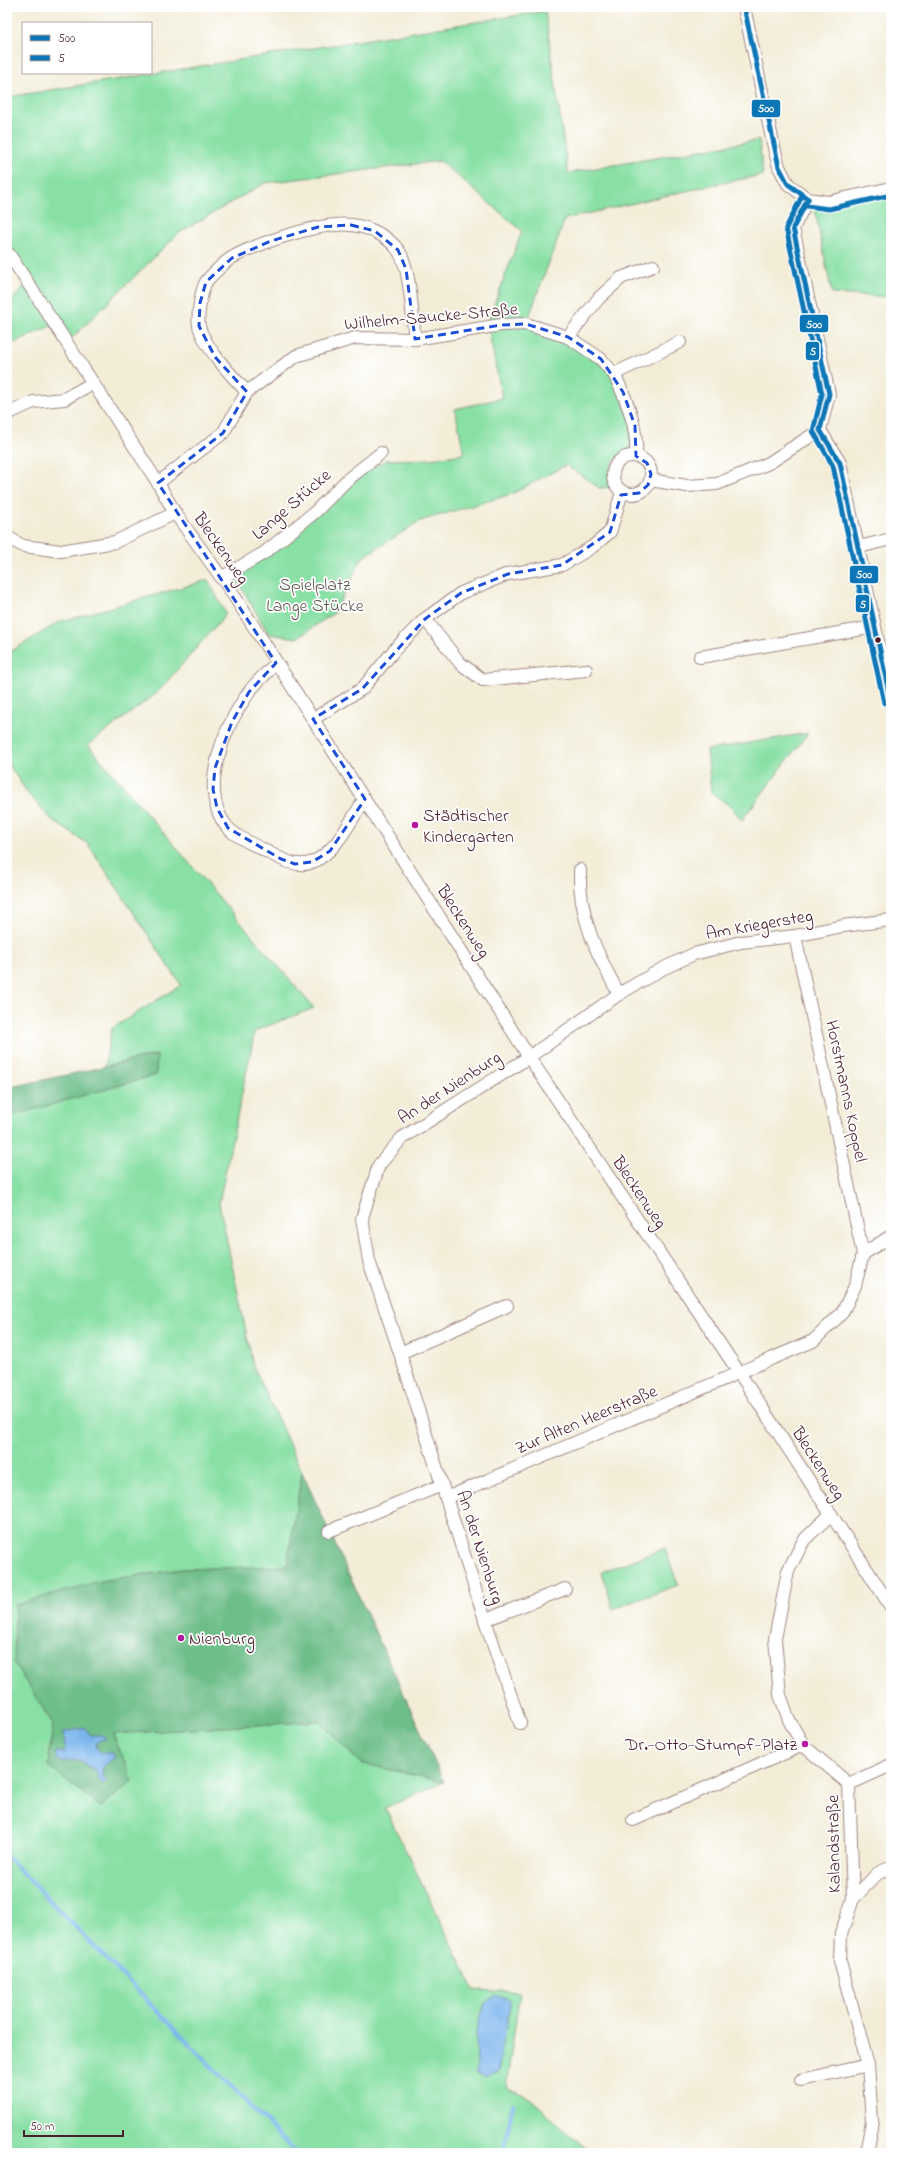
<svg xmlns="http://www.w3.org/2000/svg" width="898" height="2160" font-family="'Indie Flower',sans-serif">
	<rect width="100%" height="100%" fill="#fff"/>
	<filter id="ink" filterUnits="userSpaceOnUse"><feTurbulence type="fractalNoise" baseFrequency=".025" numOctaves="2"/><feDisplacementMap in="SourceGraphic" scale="8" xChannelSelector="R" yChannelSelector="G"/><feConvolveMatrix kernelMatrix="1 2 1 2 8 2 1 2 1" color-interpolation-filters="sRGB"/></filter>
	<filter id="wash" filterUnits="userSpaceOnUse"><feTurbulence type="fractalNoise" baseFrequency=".012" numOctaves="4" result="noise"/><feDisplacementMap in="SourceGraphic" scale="16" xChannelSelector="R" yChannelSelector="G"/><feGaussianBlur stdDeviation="0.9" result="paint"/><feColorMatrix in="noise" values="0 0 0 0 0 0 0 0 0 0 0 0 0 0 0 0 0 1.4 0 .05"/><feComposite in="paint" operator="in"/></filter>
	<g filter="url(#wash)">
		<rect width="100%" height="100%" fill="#f3edd8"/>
		<g fill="#88e0a5" stroke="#698068">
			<path d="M545 11 568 173 759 140 763 175 716 184 565 219 526 325 568 338 612 374 633 426 630 449C613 459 605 467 611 487L599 488 566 465 512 494 420 521 362 558 334 613 297 638 269 634 235 577 266 556 348 481 387 460 429 459 464 454 455 409 502 398 488 328 489 318 522 231 440 161 265 183 179 233 67 343 55 324 7 346V307L27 283 7 255V97Z"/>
			<path d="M891 190V297L832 294 814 206Z"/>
			<path d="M208 580 226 614 157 693 88 745 314 1008 255 1031 219 1203 253 1365 302 1472 287 1566 182 1569 100 1581 14 1663 53 1724 48 1766 112 1734 320 1721 360 1763 444 1782 385 1808 474 1990 520 1992 506 2087 530 2098 591 2153H7V1117L156 1075V1055L105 1066 111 1029 181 985 88 844 52 820 29 795 7 762V647L10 652 59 622Z"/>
			<path d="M808 733 742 820 731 807 711 792 707 750Z"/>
			<path d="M665 1548 678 1585 613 1609 602 1572Z"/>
		</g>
		<g fill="#6ebe8a" stroke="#5c6e5a">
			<path d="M157 1055 156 1075 7 1117V1088Z"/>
			<path d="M302 1472 444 1782 360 1763 320 1721 113 1734 133 1781 101 1807 48 1766 53 1724 14 1663 15 1605 100 1581 182 1569 287 1566Z"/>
		</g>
		<g fill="#7cb6ed" stroke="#636a8c">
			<path d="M85 1728 90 1735H102L106 1738 97 1742 96 1748 102 1753H112L115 1757 103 1767 102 1776 107 1781 103 1784 99 1780 95 1769C79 1765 83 1757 62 1762L56 1759V1751L61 1753 65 1752 64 1732Z"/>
			<path d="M496 1995 509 2000 510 2005 498 2072 487 2077 477 2074 476 2031 485 2003Z"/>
		</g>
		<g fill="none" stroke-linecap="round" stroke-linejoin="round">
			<g stroke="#7cb6ed" stroke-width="4">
				<path d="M7 1857 296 2153"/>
				<path d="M503 2153 513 2104"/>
			</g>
		</g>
	</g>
	<g filter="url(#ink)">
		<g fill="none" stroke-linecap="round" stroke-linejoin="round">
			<defs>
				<g id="street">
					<path d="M744 7 773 143 779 167 788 184 808 199 828 202 891 188"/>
					<path d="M808 199 793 228 829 394 820 430 840 463 891 702"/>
					<path d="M9 254 158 483 175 513 229 588 529 1057 740 1374 891 1607"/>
					<path d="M568 337 601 359 614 374"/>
					<path d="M247 392C232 376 204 347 199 326 197 317 201 290 206 282 210 276 227 260 233 257 259 243 322 221 352 225 369 227 388 236 398 250 411 267 412 318 415 339"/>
					<path d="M7 414 33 402 64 399 93 383"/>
					<path d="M636 456C638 427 627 400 614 374L680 342"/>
					<circle cx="632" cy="475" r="19"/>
					<path d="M650 480 687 486 717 484 769 463 820 430"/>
					<path d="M158 483 223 433 247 392 296 356 355 338 415 339 501 325 526 324 568 337 599 298 621 278 653 266"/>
					<path d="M7 537 23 546 61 551 115 542 175 513"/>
					<path d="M859 547 891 539"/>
					<path d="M221 578 264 553 315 512 347 480 381 453"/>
					<path d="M425 619 460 663 483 680 586 670"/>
					<path d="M700 657 874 627"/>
					<path d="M276 663C267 673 256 682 249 692 225 726 196 791 228 828 237 838 253 844 264 850 279 858 296 869 313 862 337 851 350 821 365 799"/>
					<path d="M313 719 362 689 396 648 425 619 461 593 508 574 562 565 592 547 610 532 622 492"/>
					<path d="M580 870C578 915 597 955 619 994"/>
					<path d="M863 1254 891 1236"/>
					<path d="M507 1306 400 1353 485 1620 565 1589"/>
					<path d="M400 1353 369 1261 362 1218 379 1165 402 1138 529 1057 619 994 662 969 694 954 741 942 795 936 843 926 891 920"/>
					<path d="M446 1498 813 1341 842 1313 855 1286 863 1254 795 936"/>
					<path d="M831 1514 804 1540 788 1571 775 1639 780 1695 789 1720 803 1745 849 1784"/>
					<path d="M329 1531 442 1485"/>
					<path d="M485 1620 520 1723"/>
					<path d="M633 1820 803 1745"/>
					<path d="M853 1899 878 1873 891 1867"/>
					<path d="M801 2080 868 2065"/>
					<path d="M866 2153 872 2121 868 2065 840 1961 841 1934 853 1899 849 1784 891 1765"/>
				</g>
			</defs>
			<use href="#street" stroke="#9e8682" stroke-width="14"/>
			<use href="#street" stroke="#fff" stroke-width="12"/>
			<defs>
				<g id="bus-1">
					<path d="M744 7 779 167 788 184 808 199"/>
					<path d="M808 199 793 228 829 394 820 430 840 463 891 702"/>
				</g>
				<g id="bus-2">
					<path d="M802 196 786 228 822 394 813 431 833 466 884 703"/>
					<path d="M807 206 829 209 891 195"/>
				</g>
			</defs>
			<use href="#bus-1" stroke="#fff" stroke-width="8"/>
			<use href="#bus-2" stroke="#fff" stroke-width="8"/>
			<use href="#bus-1" stroke="#0d76b6" stroke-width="5"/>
			<use href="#bus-2" stroke="#0d76b6" stroke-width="5"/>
		</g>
	</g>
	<path fill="none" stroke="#1d4ed8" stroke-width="3" stroke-dasharray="8 5" stroke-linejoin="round" d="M351 225 375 231 398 250 406 269 415 339 501 325 526 324 568 337 601 359 623 392 635 426 636 456 647 463 651 474 648 485 639 493 621 495 610 532 562 565 508 574 461 593 425 619 362 689 313 719 365 799 330 851 312 862 295 864 281 859 228 828 217 808 213 789 215 768 232 722 249 692 276 663 158 483 223 433 247 392 215 357 199 326 200 303 206 282 232 258 271 241 318 227Z"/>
	<circle fill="#4a1f2b" stroke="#fff" stroke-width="1.5" cx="878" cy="640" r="3.5"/>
	<g fill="#b5179e" stroke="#fff" stroke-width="1.5">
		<circle cx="415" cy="825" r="4"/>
		<circle cx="181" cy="1638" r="4"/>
		<circle cx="805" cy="1744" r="4"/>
	</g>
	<g text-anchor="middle" stroke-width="3.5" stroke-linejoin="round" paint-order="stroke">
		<g font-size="18" fill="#4a1f2b" stroke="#fff">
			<text transform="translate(431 316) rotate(-5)" y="6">Wilhelm-Saucke-Straße</text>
			<text transform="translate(291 504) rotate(-41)" y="6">Lange Stücke</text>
			<text transform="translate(222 548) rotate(55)" y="6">Bleckenweg</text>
			<text transform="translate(464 921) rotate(57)" y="6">Bleckenweg</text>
			<text transform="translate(759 924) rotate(-10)" y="6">Am Kriegersteg</text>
			<text transform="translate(449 1087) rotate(-33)" y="6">An der Nienburg</text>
			<text transform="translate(847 1091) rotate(78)" y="6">Horstmanns Koppel</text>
			<text transform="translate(640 1192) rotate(56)" y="6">Bleckenweg</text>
			<text transform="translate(586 1419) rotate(-23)" y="6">Zur Alten Heerstraße</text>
			<text transform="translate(819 1463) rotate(57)" y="6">Bleckenweg</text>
			<text transform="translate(481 1547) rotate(72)" y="6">An der Nienburg</text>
			<text transform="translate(833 1844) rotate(-91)" y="6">Kalandstraße</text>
		</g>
		<g font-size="18" fill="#5d5950" stroke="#fff">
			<text x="315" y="590">Spielplatz<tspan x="315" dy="21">Lange Stücke</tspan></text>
		</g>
		<g font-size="18" fill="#4a1f2b" stroke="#fff" text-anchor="start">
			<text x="423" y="821">Städtischer<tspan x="423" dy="21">Kindergarten</tspan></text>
			<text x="189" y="1644">Nienburg</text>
			<text x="797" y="1750" text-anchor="end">Dr.-Otto-Stumpf-Platz</text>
		</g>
	</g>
	<g stroke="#fff" stroke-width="1.5">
		<rect x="751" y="99" width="30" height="19" rx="4" fill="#0d76b6"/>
		<rect x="799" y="314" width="30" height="19" rx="4" fill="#0d76b6"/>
		<rect x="805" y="341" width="15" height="20" rx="4" fill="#0d76b6"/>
		<rect x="849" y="565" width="30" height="19" rx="4" fill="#0d76b6"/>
		<rect x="855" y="594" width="15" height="19" rx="4" fill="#0d76b6"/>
	</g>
	<g font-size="11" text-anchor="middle" font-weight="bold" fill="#fff">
		<text x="766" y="112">500</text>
		<text x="814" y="328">500</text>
		<text x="813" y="355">5</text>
		<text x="864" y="578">500</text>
		<text x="863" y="608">5</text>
	</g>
	<rect width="898" height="2160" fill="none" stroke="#fff" stroke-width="24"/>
	<rect x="22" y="22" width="130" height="52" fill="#ffffff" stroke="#b7a5aa"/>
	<rect x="30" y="35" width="20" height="6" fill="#0d76b6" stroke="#b7a5aa"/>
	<text x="58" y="42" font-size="12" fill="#4a1f2b">500</text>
	<rect x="30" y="55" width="20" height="6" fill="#0d76b6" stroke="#b7a5aa"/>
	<text x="58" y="62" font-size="12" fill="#4a1f2b">5</text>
	<path d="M24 2130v6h99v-6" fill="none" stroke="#4a1f2b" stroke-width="2"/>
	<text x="30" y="2130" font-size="12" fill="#4a1f2b" stroke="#ffffff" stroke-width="3" paint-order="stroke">50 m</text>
</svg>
